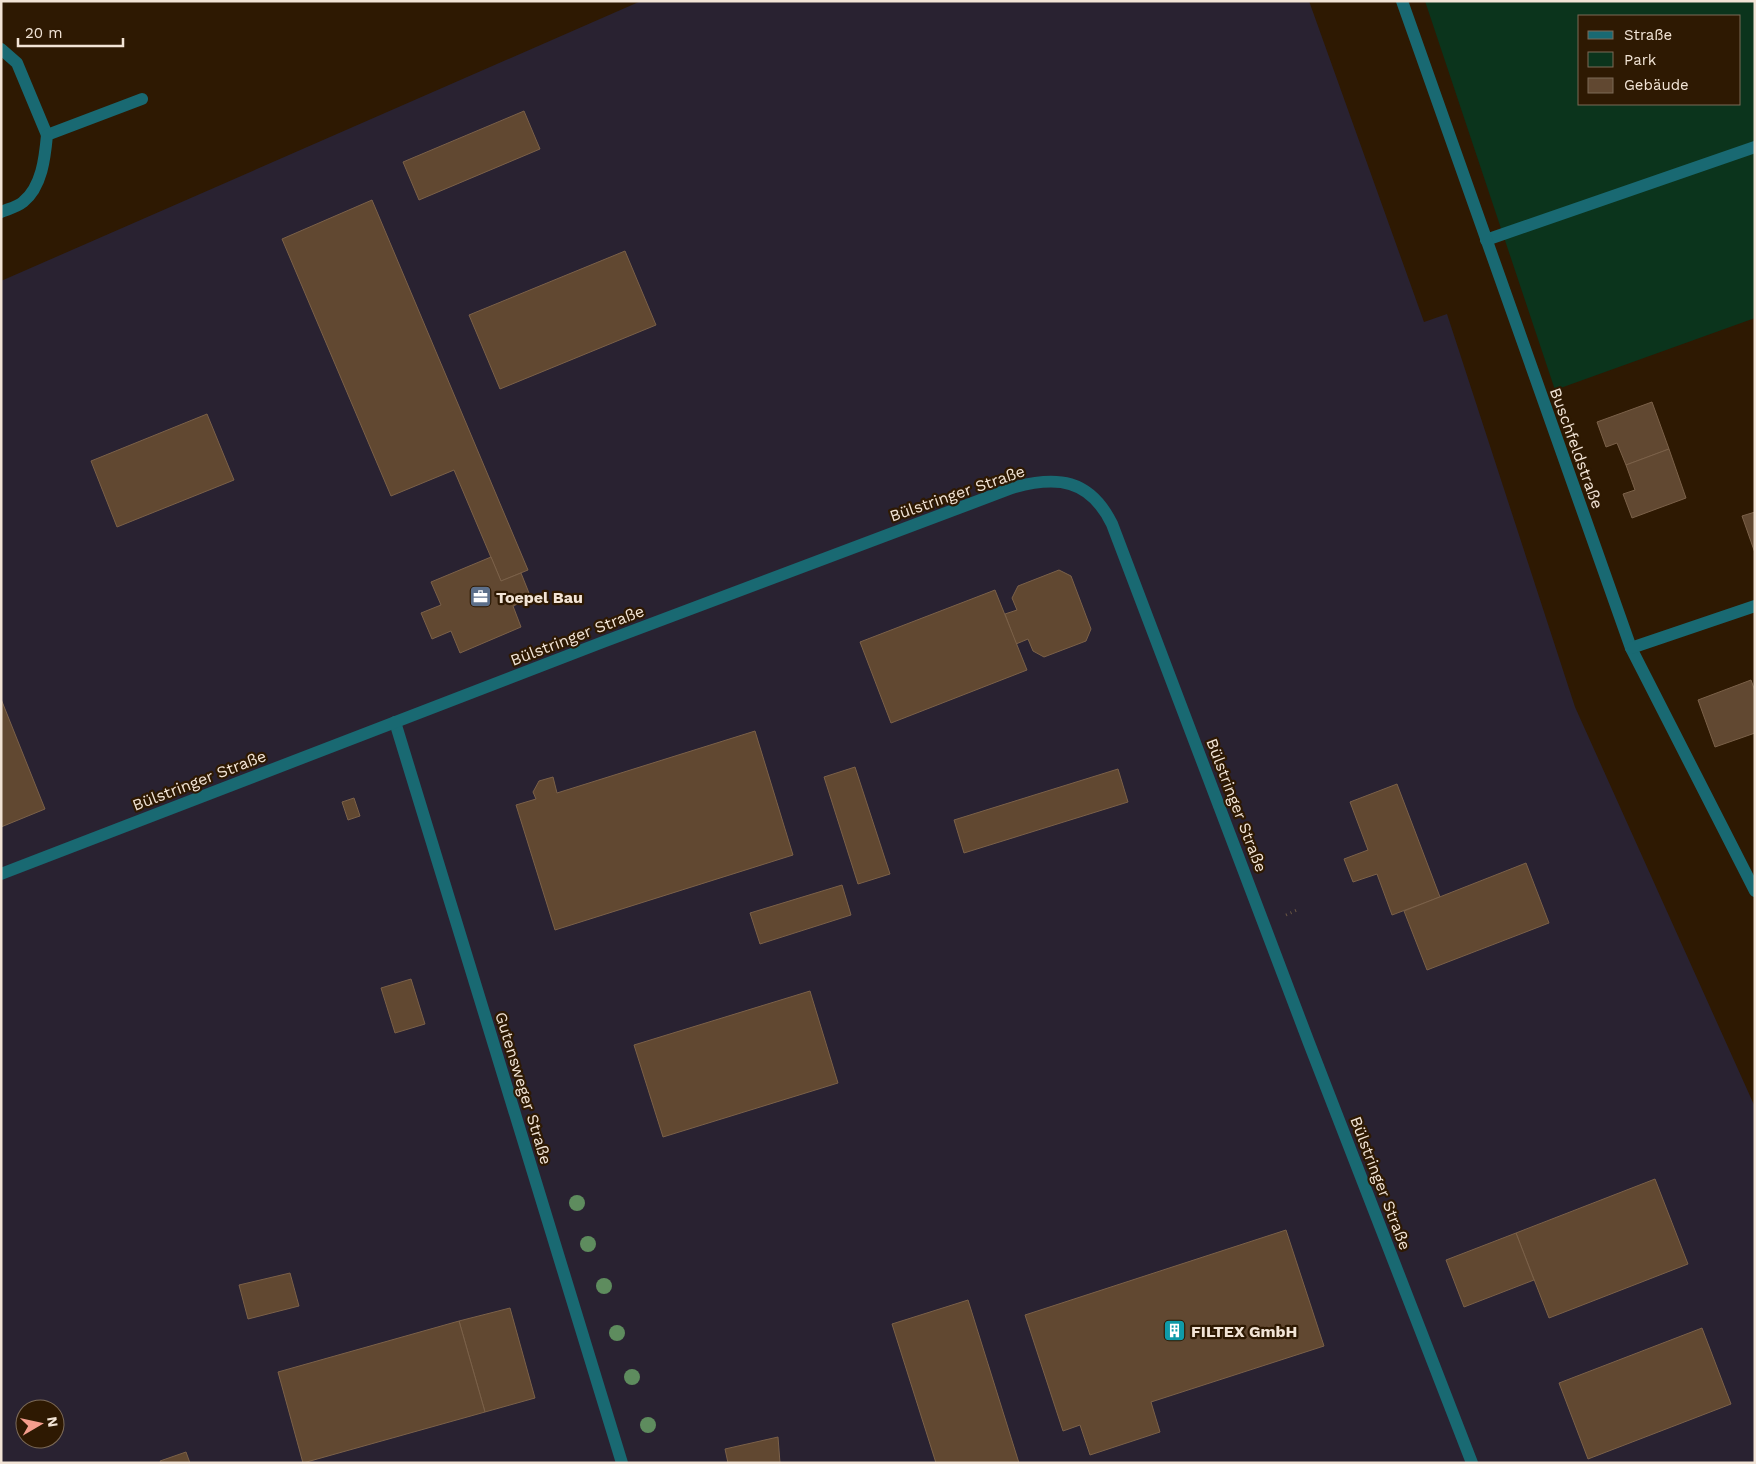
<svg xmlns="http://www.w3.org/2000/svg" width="1756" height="1464" font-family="'Work Sans',sans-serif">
	<rect width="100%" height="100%" fill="#2e1902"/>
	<path fill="#292231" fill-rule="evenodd" d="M641 1H1309L1424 322 1447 314 1575 707 1755 1107V1463H1V281ZM25 1409H55V1439H25Z"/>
	<path fill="#0b341c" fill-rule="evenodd" d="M1425 1H1755V318L1555 390ZM1580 16H1740V104H1580Z"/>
	<g fill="#614831" stroke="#7b6149">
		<path d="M524 111 540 149 419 200 403 162Z"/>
		<path d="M372 200 528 570 501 581 454 470 391 496 282 239Z"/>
		<path d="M625 251 656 325 500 389 469 315Z"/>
		<path d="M1652 402 1669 449 1626 465 1617 443 1606 447 1597 422Z"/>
		<path d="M207 414 234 480 117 527 91 461Z"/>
		<path d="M1669 449 1686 498 1632 518 1623 494 1635 490 1626 465Z"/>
		<path d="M1755 512V553L1742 516Z"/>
		<path d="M491 557 501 581 521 573 531 598 513 606 521 627 460 653 451 631 432 639 421 613 441 605 431 582Z"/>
		<path d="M1059 570 1071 576 1091 629 1086 641 1044 657 1033 651 1028 639 1016 644 1005 614 1017 610 1012 598 1018 586Z"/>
		<path d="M995 590 1027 670 891 723 860 642Z"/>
		<path d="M1751 680 1755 691V733L1715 747 1698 700Z"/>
		<path d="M1 699 45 809 1 827Z"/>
		<path d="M755 731 793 855 555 930 516 805 536 799 533 792 539 781 553 777 557 793Z"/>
		<path d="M855 767 890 874 858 884 824 777Z"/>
		<path d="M1118 769 1128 802 964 853 954 820Z"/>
		<path d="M1397 784 1440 897 1392 915 1377 874 1353 882 1344 859 1368 850 1350 802Z"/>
		<path d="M354 798 360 816 348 820 342 802Z"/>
		<path d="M1526 863 1549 923 1427 970 1404 911Z"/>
		<path d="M842 885 851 915 760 944 750 913Z"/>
		<path d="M411 979 425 1024 395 1033 381 988Z"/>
		<path d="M810 991 838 1083 663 1137 634 1045Z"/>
		<path d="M1655 1179 1688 1264 1549 1318 1516 1233Z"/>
		<path d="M1286 1230 1324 1346 1151 1402 1160 1432 1090 1455 1080 1425 1063 1431 1025 1315Z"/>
		<path d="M1516 1233 1534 1280 1464 1307 1446 1260Z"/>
		<path d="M290 1273 299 1306 248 1319 239 1285Z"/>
		<path d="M968 1300 1019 1463H936L892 1324Z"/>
		<path d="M510 1308 535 1398 485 1412 459 1321Z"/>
		<path d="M459 1321 485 1412 303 1463 278 1372Z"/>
		<path d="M1702 1328 1731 1404 1588 1459 1559 1383Z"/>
		<path d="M778 1437 780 1463H728L725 1449Z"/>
		<path d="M186 1452 190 1463H161L160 1461Z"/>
	</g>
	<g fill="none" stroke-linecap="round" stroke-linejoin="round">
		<path stroke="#6b5844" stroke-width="3" stroke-dasharray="1 4" stroke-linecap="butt" d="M1286 915 1297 910"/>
		<g stroke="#196972" stroke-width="12">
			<path d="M1 49 17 63 47 135"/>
			<path d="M1 212C8 209 17 207 23 202 42 187 45 157 47 135L142 99"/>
			<path d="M1486 240 1755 147"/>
		</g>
		<g stroke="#196972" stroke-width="12">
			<path d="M1402 1 1631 648 1755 891"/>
			<path d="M1631 648 1755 606"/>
			<path d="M395 722 622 1463"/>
			<path d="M1 874 603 642 1012 488C1057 475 1090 479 1112 524L1309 1043 1472 1463"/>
		</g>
	</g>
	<g fill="#5e8c5e">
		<circle cx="577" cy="1203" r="8"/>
		<circle cx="588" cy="1244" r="8"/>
		<circle cx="604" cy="1286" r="8"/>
		<circle cx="617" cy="1333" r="8"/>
		<circle cx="632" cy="1377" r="8"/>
		<circle cx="648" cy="1425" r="8"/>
	</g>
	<defs>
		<symbol id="office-square" viewBox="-11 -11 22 22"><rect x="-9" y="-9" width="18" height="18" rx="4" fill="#5c6f8a" stroke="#2e1902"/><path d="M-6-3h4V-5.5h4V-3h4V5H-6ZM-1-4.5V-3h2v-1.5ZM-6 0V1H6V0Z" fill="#fff"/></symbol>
		<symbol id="building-square" viewBox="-11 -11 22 22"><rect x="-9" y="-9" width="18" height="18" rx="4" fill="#0f9aa8" stroke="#2e1902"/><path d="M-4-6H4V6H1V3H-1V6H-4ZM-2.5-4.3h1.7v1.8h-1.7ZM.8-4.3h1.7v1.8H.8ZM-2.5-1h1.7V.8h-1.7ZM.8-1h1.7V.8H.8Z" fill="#fff"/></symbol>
	</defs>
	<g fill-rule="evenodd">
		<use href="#office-square" x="468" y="584" width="25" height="25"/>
		<use href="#building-square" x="1162" y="1318" width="25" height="25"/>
	</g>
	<g text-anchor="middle" stroke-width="4.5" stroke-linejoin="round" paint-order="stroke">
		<g font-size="16" fill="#f2e4d6" stroke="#2e1902">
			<text transform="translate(1577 448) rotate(70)" y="6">Buschfeldstraße</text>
			<text transform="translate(957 493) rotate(-19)" y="6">Bülstringer Straße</text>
			<text transform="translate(577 635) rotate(-21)" y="6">Bülstringer Straße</text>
			<text transform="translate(199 780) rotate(-21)" y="6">Bülstringer Straße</text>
			<text transform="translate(1237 805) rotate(69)" y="6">Bülstringer Straße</text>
			<text transform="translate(524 1088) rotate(73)" y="6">Gutensweger Straße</text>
			<text transform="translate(1381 1183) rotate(69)" y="6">Bülstringer Straße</text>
		</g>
		<g font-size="16" font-weight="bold" fill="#f2e4d6" stroke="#2e1902" text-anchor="start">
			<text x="496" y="603">Toepel Bau</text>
			<text x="1191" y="1337">FILTEX GmbH</text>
		</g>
	</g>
	<rect width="1756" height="1464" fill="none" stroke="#f2e4d6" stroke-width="5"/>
	<rect x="1578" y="15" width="162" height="90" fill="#2e1902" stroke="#7c6a57"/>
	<rect x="1588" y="31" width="25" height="8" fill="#196972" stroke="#7c6a57"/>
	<text x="1624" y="40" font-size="15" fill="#f2e4d6">Straße</text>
	<rect x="1588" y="52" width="25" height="15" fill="#0b341c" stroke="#7c6a57"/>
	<text x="1624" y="65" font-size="15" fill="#f2e4d6">Park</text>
	<rect x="1588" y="78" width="25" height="15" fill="#614831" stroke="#7c6a57"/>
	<text x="1624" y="90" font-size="15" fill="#f2e4d6">Gebäude</text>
	<g transform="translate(40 1424) rotate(81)"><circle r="24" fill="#2e1902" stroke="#7c6a57"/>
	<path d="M0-4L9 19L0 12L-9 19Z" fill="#f49d8d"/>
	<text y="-8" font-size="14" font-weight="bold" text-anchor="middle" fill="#f2e4d6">N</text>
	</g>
	<path d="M18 38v8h105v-8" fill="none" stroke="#f2e4d6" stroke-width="2.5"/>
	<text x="25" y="38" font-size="15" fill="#f2e4d6" stroke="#2e1902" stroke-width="4" paint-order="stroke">20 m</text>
</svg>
